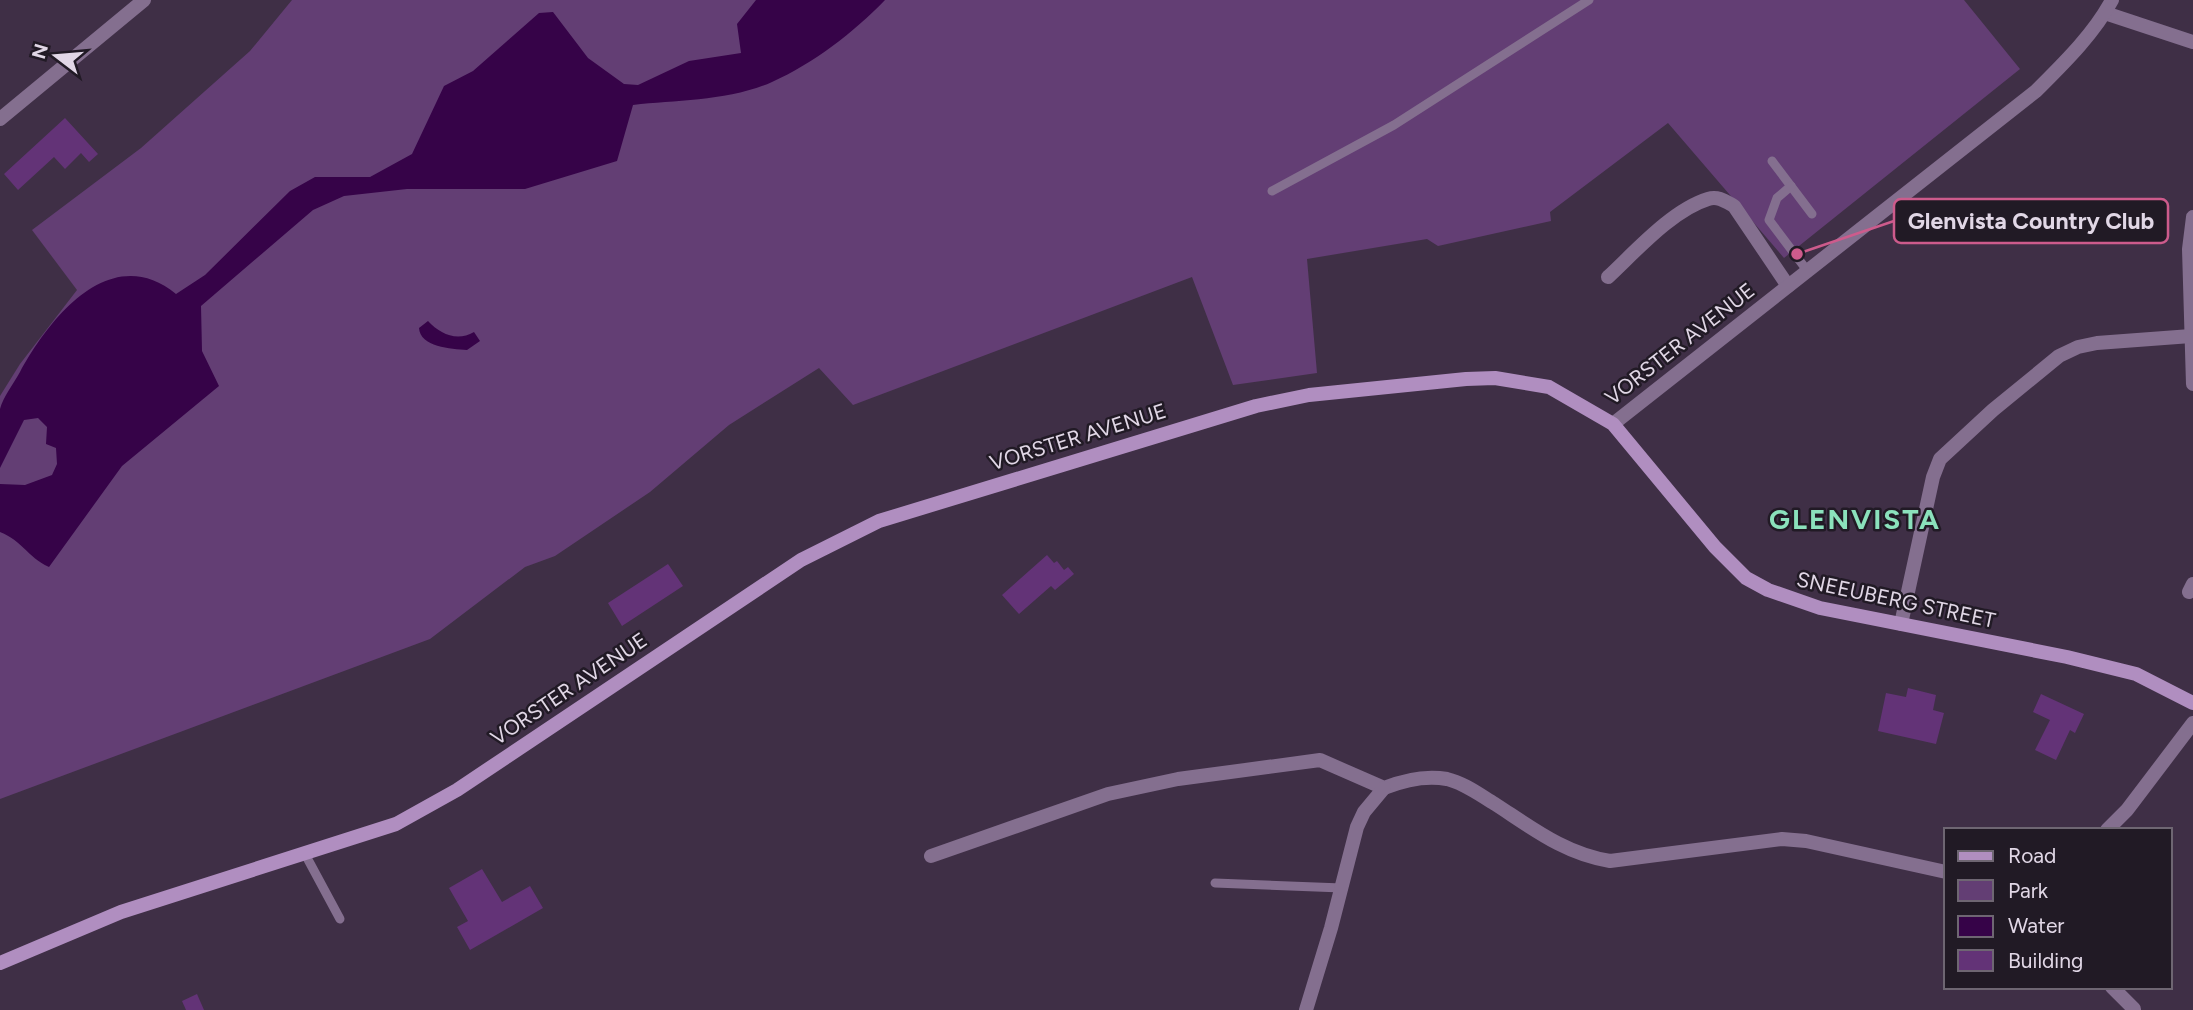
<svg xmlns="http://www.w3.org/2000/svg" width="2193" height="1010" font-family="Figtree,sans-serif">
	<rect width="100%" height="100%" fill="#3f2f46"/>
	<path fill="#633e74" d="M292 0H1964L2020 69 1784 258 1668 123 1550 212 1551 221 1438 246 1427 239 1307 259 1317 373 1233 385 1192 277 853 405 819 368 729 425 650 492 555 556 525 567 430 639 0 799V396L20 364 77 290 32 230 141 148 250 51Z"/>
	<g fill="#360348">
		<path d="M756 0H885C853 33 814 63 772 82 730 101 677 100 633 105L617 161 525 189H407L344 196 313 210 201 306 202 351 219 386 122 466 49 567C26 556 23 541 0 532V484L25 485 52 475 57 464 56 448 46 444 47 427 38 418 24 420 0 468C0 450 0 427 0 409 3 397 14 383 20 372 50 317 111 241 176 294L205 275 290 191 315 177H370L412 154 444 86 473 71 539 13 553 12 588 58 624 84 638 85 689 61 741 53 737 24Z"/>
		<path d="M428 321C440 334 457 342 474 332L480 341 467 350C451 349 420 347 419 328Z"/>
	</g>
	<g fill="#633377">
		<path d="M65 118 98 154 89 162 81 153 65 169 54 157 18 190 4 174Z"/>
		<path d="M1047 555 1054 563 1057 561 1064 570 1068 567 1074 574 1055 590 1051 586 1019 614 1002 595Z"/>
		<path d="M668 564 683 586 622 626 608 603Z"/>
		<path d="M1908 688 1936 695 1933 710 1944 713 1936 744 1878 731 1886 693 1906 697Z"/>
		<path d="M2041 694 2084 714 2075 733 2070 730 2056 760 2035 750 2050 720 2033 712Z"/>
		<path d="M482 869 502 902 530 886 543 908 470 950 457 927 468 921 449 888Z"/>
		<path d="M197 994 204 1010H186L182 1001Z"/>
	</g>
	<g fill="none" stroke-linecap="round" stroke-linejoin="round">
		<g stroke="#846f8f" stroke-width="9">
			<path d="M1772 161 1812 214"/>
			<path d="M1791 186 1777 198 1769 220 1806 269"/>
			<path d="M1272 191 1394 125 1589 0"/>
			<path d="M305 854 340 919"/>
			<path d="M1215 883 1342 888"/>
		</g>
		<g stroke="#846f8f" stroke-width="14">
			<path d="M2105 13 2193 42"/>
			<path d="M0 119 144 0"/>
			<path d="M2193 217 2189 249 2193 384"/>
			<path d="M1608 277C1635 252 1672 210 1708 199 1718 196 1725 201 1734 206L1788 286"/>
			<path d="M1613 424 2036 91C2063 64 2094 34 2112 0"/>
			<path d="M2189 592 2193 584"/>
			<path d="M1901 624 1933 477 1940 459 1993 410 2059 356 2078 347 2097 343 2191 336"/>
			<path d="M2107 830 2127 810 2193 723"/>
			<path d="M931 856 1108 794 1178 779 1320 760 1384 788C1404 780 1425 775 1447 779 1464 783 1480 795 1495 804 1532 828 1565 854 1610 861L1782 839 1806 841 1946 872"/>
			<path d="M2112 987 2134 1009"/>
			<path d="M1306 1010 1331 928 1357 827 1364 812 1384 788"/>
		</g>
		<path stroke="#b08ec0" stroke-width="14" d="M0 963 121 912 396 824 457 790 801 560 879 521 1256 406 1309 395 1466 379 1495 378 1549 387 1613 424 1715 547 1746 578 1768 590 1820 608 2067 657 2136 674 2193 703"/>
	</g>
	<g text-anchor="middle" stroke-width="5" stroke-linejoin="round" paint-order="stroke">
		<g font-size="21" fill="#e1d7e6" stroke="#211a25">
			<text transform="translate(1680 344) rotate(-38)" y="7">VORSTER AVENUE</text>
			<text transform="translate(1078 437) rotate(-17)" y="7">VORSTER AVENUE</text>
			<text transform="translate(1896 600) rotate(12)" y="7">SNEEUBERG STREET</text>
			<text transform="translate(569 689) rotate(-34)" y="7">VORSTER AVENUE</text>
		</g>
		<g font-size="28" font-weight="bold" letter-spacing="2" fill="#8be1bc" stroke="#211a25">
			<text x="1855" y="529">GLENVISTA</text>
		</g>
	</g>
	<path fill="none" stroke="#cd5b8c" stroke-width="2.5" d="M1797 254L1894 221"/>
	<circle fill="#cd5b8c" stroke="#211a25" stroke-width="2.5" cx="1797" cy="254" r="7"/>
	<rect fill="#211a25" stroke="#cd5b8c" stroke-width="2.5" x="1894" y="199" width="274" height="44" rx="7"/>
	<g font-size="23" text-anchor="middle" font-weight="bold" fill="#e1d7e6">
		<text x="2031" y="229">Glenvista Country Club</text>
	</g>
	<rect x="1944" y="828" width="228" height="161" fill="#211a25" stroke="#6e6672" stroke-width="2"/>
	<rect x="1958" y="851" width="35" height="10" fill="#b08ec0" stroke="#6e6672" stroke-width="2"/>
	<text x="2008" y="863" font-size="21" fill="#e1d7e6">Road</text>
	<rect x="1958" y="880" width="35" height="21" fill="#633e74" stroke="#6e6672" stroke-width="2"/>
	<text x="2008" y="898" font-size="21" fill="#e1d7e6">Park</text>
	<rect x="1958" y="916" width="35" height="21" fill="#360348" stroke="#6e6672" stroke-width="2"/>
	<text x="2008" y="933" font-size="21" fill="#e1d7e6">Water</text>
	<rect x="1958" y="950" width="35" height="21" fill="#633377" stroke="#6e6672" stroke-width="2"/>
	<text x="2008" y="968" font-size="21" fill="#e1d7e6">Building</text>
	<g transform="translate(56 56) rotate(286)" stroke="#211a25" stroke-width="5" paint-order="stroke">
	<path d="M0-5L12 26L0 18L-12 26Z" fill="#e1d7e6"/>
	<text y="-10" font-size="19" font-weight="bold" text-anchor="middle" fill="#e1d7e6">N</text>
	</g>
</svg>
